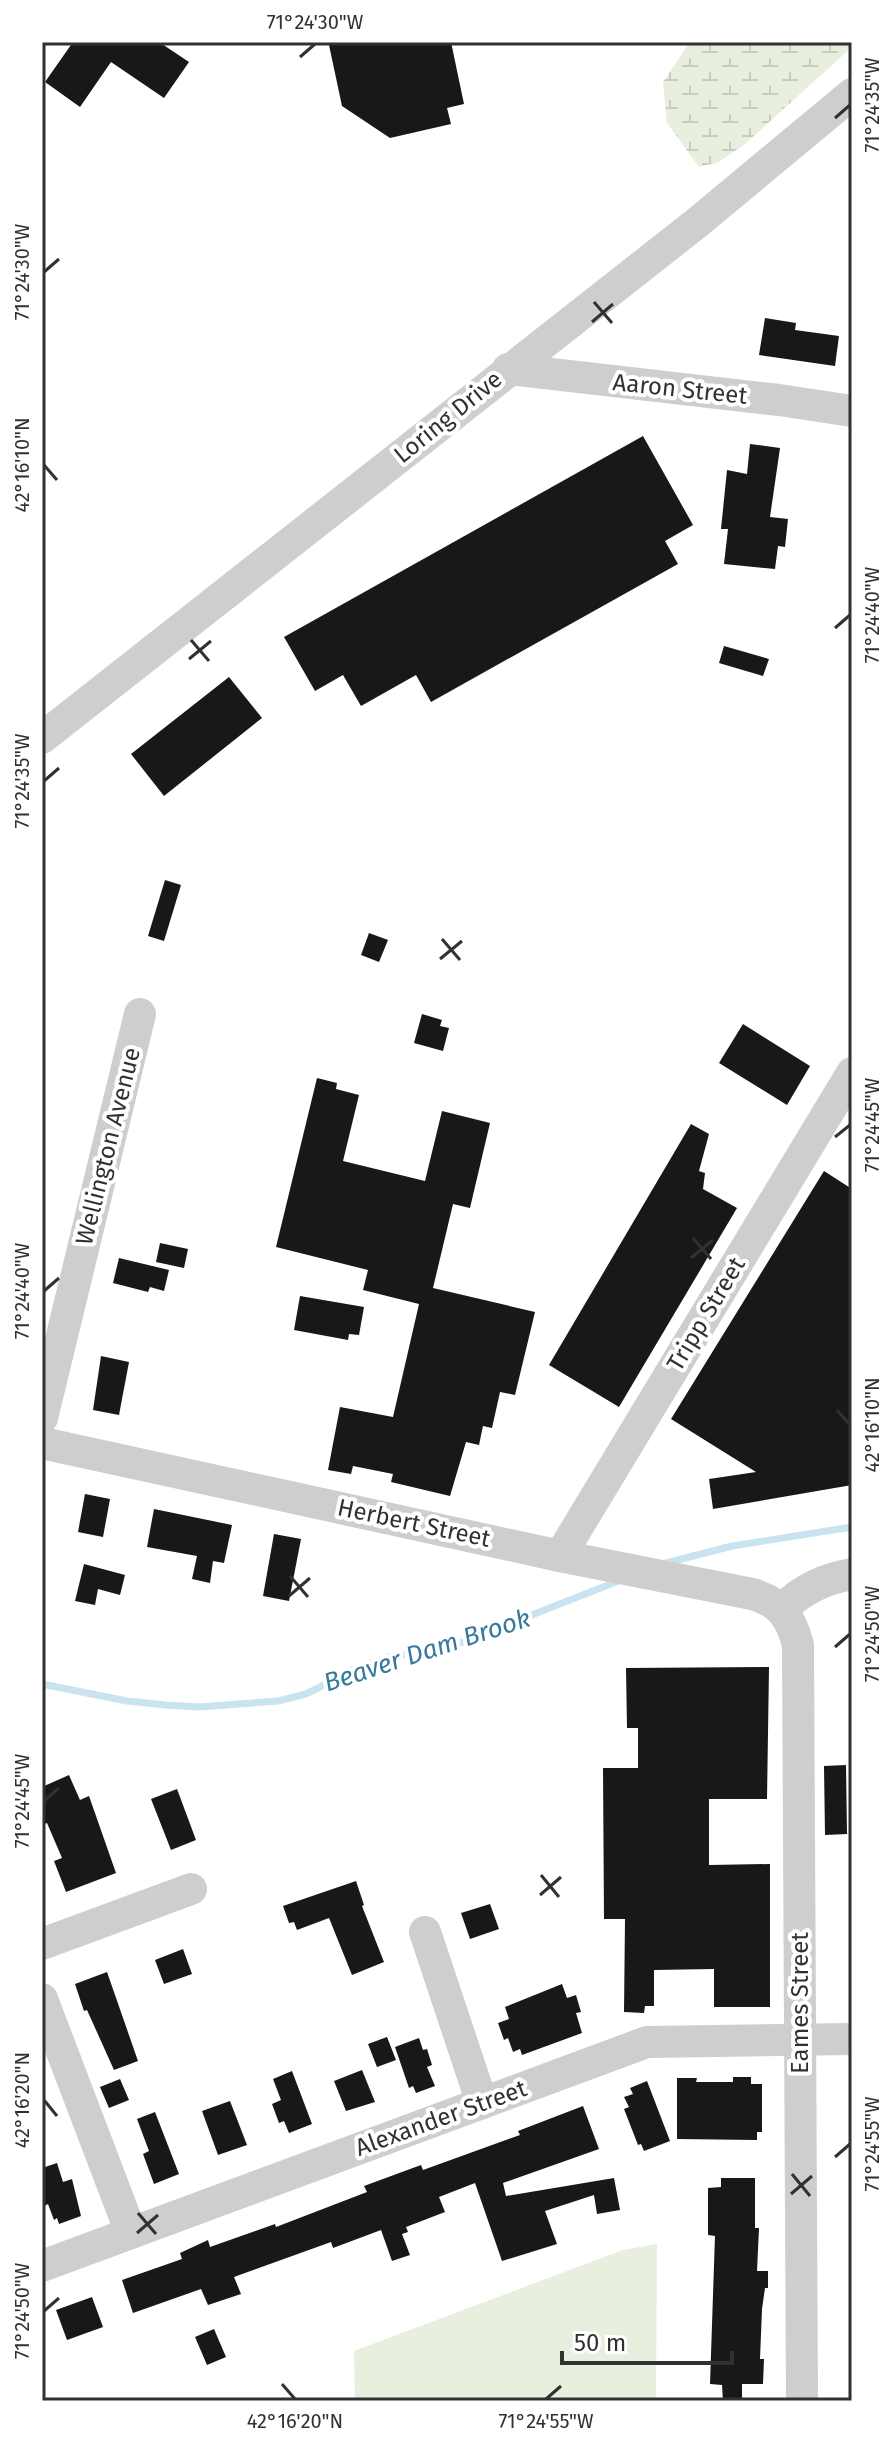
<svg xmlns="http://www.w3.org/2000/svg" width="894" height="2443" font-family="'Fira Sans',sans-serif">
	<defs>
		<pattern id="wetland-marsh" width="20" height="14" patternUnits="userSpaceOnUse" patternTransform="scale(2)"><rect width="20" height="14" fill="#e8efde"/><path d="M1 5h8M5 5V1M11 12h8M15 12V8" fill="none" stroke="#c7cdbf"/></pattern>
	</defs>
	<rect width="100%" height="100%" fill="#fff"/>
	<path fill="url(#wetland-marsh)" d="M690 42H852V47L745 144 719 162 699 167 667 123 663 82Z"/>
	<path fill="#e8efde" d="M657 2244 656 2401H355L354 2351 623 2250Z"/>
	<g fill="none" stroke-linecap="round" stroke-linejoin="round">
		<g stroke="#c9e3f0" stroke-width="7">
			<path d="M662 1564 732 1546 852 1527"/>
			<path d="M42 1684 127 1701 166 1705 199 1707 278 1701 306 1694 362 1666 388 1657 445 1649 621 1580"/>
		</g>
	</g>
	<g fill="#181818">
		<path d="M73 42H159L189 62 164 98 111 62 80 107 45 82Z"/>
		<path d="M342 42H451L464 104 447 108 451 124 390 138 342 106 329 45Z"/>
		<path d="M765 318 796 323 795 330 839 336 835 366 759 355Z"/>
		<path d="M643 436 693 525 665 541 678 564 431 702 416 675 361 706 343 675 315 691 284 637Z"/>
		<path d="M750 444 780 448 770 517 788 519 785 547 778 546 775 569 724 564 728 529H721L727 470 747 474Z"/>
		<path d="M724 646 769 659 763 676 719 663Z"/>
		<path d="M229 677 262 718 164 796 131 754Z"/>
		<path d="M165 880 181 885 164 941 148 936Z"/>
		<path d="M369 933 388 940 379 962 361 955Z"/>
		<path d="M422 1014 442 1020 440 1026 449 1028 443 1051 414 1043Z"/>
		<path d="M743 1024 810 1066 787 1105 719 1063Z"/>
		<path d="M317 1078 337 1083 336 1089 359 1095 343 1161 425 1181 442 1111 490 1123 470 1208 453 1204 433 1288 535 1312 515 1395 500 1392 492 1428 483 1426 479 1445 466 1442 450 1496 391 1482 393 1474 353 1466 351 1474 328 1470 340 1407 393 1417 419 1304 363 1290 368 1270 276 1247Z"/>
		<path d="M691 1124 709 1134 699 1171 705 1173 703 1189 737 1208 619 1407 549 1365Z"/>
		<path d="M824 1171 852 1189V1485L713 1509 709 1479 756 1472 671 1419Z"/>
		<path d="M160 1243 188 1249 184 1268 156 1262Z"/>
		<path d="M119 1258 169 1270 164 1291 150 1287 148 1292 113 1283Z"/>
		<path d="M300 1296 364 1307 359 1335 349 1334 348 1340 294 1330Z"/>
		<path d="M101 1356 129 1362 119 1415 93 1410Z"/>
		<path d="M85 1494 110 1499 103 1537 78 1532Z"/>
		<path d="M154 1509 232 1525 224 1563 213 1561 210 1583 192 1579 197 1556 147 1547Z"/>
		<path d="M274 1534 301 1539 289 1601 263 1596Z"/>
		<path d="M84 1564 125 1575 120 1595 98 1589 95 1605 75 1601Z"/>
		<path d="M769 1667 767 1799H709V1865L770 1864V2007H714V1969L654 1970V2006H645L644 2013 624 2012 625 1919H604L603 1768H638V1728H627L626 1668Z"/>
		<path d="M846 1765 847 1834 825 1835 824 1766Z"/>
		<path d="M69 1775 80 1800 89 1796 116 1873 66 1892 54 1861 62 1858 47 1823 42 1825V1787Z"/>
		<path d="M177 1789 196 1840 171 1850 151 1799Z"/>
		<path d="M356 1881 364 1905 362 1906 384 1962 352 1975 329 1918 297 1930 294 1922 289 1923 283 1906Z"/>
		<path d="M490 1904 499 1929 470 1939 461 1913Z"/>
		<path d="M183 1949 192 1974 164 1984 155 1960Z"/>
		<path d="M107 1972 138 2061 114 2070 87 2010 84 2011 75 1984Z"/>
		<path d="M562 1984 567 1998 576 1995 581 2012 576 2013 582 2033 522 2055 520 2049 513 2052 508 2038 504 2040 498 2023 509 2019 505 2007Z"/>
		<path d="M387 2037 396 2060 377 2067 368 2044Z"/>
		<path d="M419 2038 423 2050 427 2049 432 2065 427 2067 435 2086 416 2093 413 2086 409 2088 395 2047Z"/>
		<path d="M362 2070 375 2102 346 2111 334 2081Z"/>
		<path d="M292 2071 312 2124 289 2133 284 2121 279 2123 272 2104 281 2100 273 2079Z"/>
		<path d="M733 2077H751V2084H762V2132H757V2140L677 2139V2078H697L696 2082H733Z"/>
		<path d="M120 2079 129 2100 109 2108 100 2087Z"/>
		<path d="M647 2081 670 2141 644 2151 641 2144 638 2145 624 2109 629 2107 624 2097 633 2094 630 2088Z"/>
		<path d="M230 2101 247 2145 218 2155 202 2111Z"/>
		<path d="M583 2106 599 2149 503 2183 506 2196 614 2178 620 2210 597 2214 594 2195 545 2211 557 2244 502 2261 475 2183 439 2197 445 2212 406 2227 408 2232 402 2234 410 2255 392 2261 381 2230 333 2248 331 2242 234 2277 241 2294 208 2305 201 2289 133 2313 122 2280 182 2259 180 2253 208 2240 210 2247 275 2224 276 2227 367 2192 364 2186 421 2165 423 2170 520 2135 518 2131Z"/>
		<path d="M155 2112 179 2174 154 2184 143 2154 149 2151 137 2119Z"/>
		<path d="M57 2163 63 2182 72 2179 81 2216 59 2224 57 2218 54 2220 48 2204 42 2207V2168Z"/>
		<path d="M721 2178H755V2228H759L757 2271H768V2288H765L762 2309 760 2359H764L763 2384H742V2401H723L722 2385 710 2384 715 2236 708 2235V2188L721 2187Z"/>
		<path d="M92 2297 103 2327 67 2340 56 2310Z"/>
		<path d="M214 2329 226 2357 207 2365 195 2337Z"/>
	</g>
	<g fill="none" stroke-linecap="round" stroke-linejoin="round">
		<g stroke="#cecece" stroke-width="32">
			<path d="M508 369 779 400 852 411"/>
			<path d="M42 738 698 222 852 94"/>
			<path d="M42 1418 140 1014"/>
			<path d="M42 1443 560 1556 752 1594C780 1602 791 1617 798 1645L802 2401"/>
			<path d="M560 1556 852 1073"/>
			<path d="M782 1609C803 1589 824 1579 852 1574"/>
			<path d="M425 1932 482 2103"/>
			<path d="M42 1944 191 1889"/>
			<path d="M42 1999 131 2233"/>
			<path d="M42 2266 647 2042 852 2039"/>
		</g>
	</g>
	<path fill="none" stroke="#313131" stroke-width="3" d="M300 57 315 44M835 118 850 105M44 272 59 259M594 302 612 323M592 322 613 304M44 465 57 480M835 628 850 615M191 640 209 661M189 659 211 641M44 781 59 768M442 939 460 960M440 959 462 941M835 1137 850 1125M693 1238 711 1259M691 1258 713 1240M44 1291 59 1278M837 1410 850 1425M290 1576 308 1597M289 1596 310 1578M835 1647 850 1634M44 1801 59 1788M541 1875 559 1897M540 1895 561 1877M44 2100 57 2116M835 2157 850 2144M792 2174 810 2196M791 2194 812 2176M138 2213 156 2234M137 2233 158 2215M44 2311 59 2298M282 2384 295 2399M546 2399 561 2386"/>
	<g text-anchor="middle" stroke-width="8" stroke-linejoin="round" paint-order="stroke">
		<g font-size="24" fill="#313131" stroke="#fff">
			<text transform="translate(680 389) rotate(6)" y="8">Aaron Street</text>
			<text transform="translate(448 417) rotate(-39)" y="8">Loring Drive</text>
			<text transform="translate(108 1146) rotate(-76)" y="8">Wellington Avenue</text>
			<text transform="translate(706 1314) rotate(-59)" y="8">Tripp Street</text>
			<text transform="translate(414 1523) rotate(12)" y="8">Herbert Street</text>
			<text transform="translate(800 2003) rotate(-90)" y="8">Eames Street</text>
			<text transform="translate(441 2118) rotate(-20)" y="8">Alexander Street</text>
		</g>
		<g font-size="26" font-style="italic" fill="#36799c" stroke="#fff">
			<text transform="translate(427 1650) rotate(-18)" y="9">Beaver Dam Brook</text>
		</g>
	</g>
	<rect width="894" height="2443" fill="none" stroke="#ffffff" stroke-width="88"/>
	<path d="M562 2351v12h170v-12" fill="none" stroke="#313131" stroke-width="4"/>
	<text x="574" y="2351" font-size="24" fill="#313131" stroke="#ffffff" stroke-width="6" paint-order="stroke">50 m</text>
	<rect x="44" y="44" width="806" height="2355" fill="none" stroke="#313131" stroke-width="3"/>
	<g font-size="20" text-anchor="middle" fill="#313131">
		<text x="315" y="29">71°24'30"W</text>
		<text transform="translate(872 105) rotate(-90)" y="7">71°24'35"W</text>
		<text transform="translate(22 272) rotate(-90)" y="7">71°24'30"W</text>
		<text transform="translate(22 465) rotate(-90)" y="7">42°16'10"N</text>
		<text transform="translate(872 615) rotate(-90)" y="7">71°24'40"W</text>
		<text transform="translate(22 781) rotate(-90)" y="7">71°24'35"W</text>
		<text transform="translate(872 1125) rotate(-90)" y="7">71°24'45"W</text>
		<text transform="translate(22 1291) rotate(-90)" y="7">71°24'40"W</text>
		<text transform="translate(872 1425) rotate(-90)" y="7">42°16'10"N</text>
		<text transform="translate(872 1634) rotate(-90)" y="7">71°24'50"W</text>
		<text transform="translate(22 1801) rotate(-90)" y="7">71°24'45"W</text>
		<text transform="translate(22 2100) rotate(-90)" y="7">42°16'20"N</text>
		<text transform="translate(872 2144) rotate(-90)" y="7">71°24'55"W</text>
		<text transform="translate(22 2311) rotate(-90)" y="7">71°24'50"W</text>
		<text x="295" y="2428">42°16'20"N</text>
		<text x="546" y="2428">71°24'55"W</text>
	</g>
</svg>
